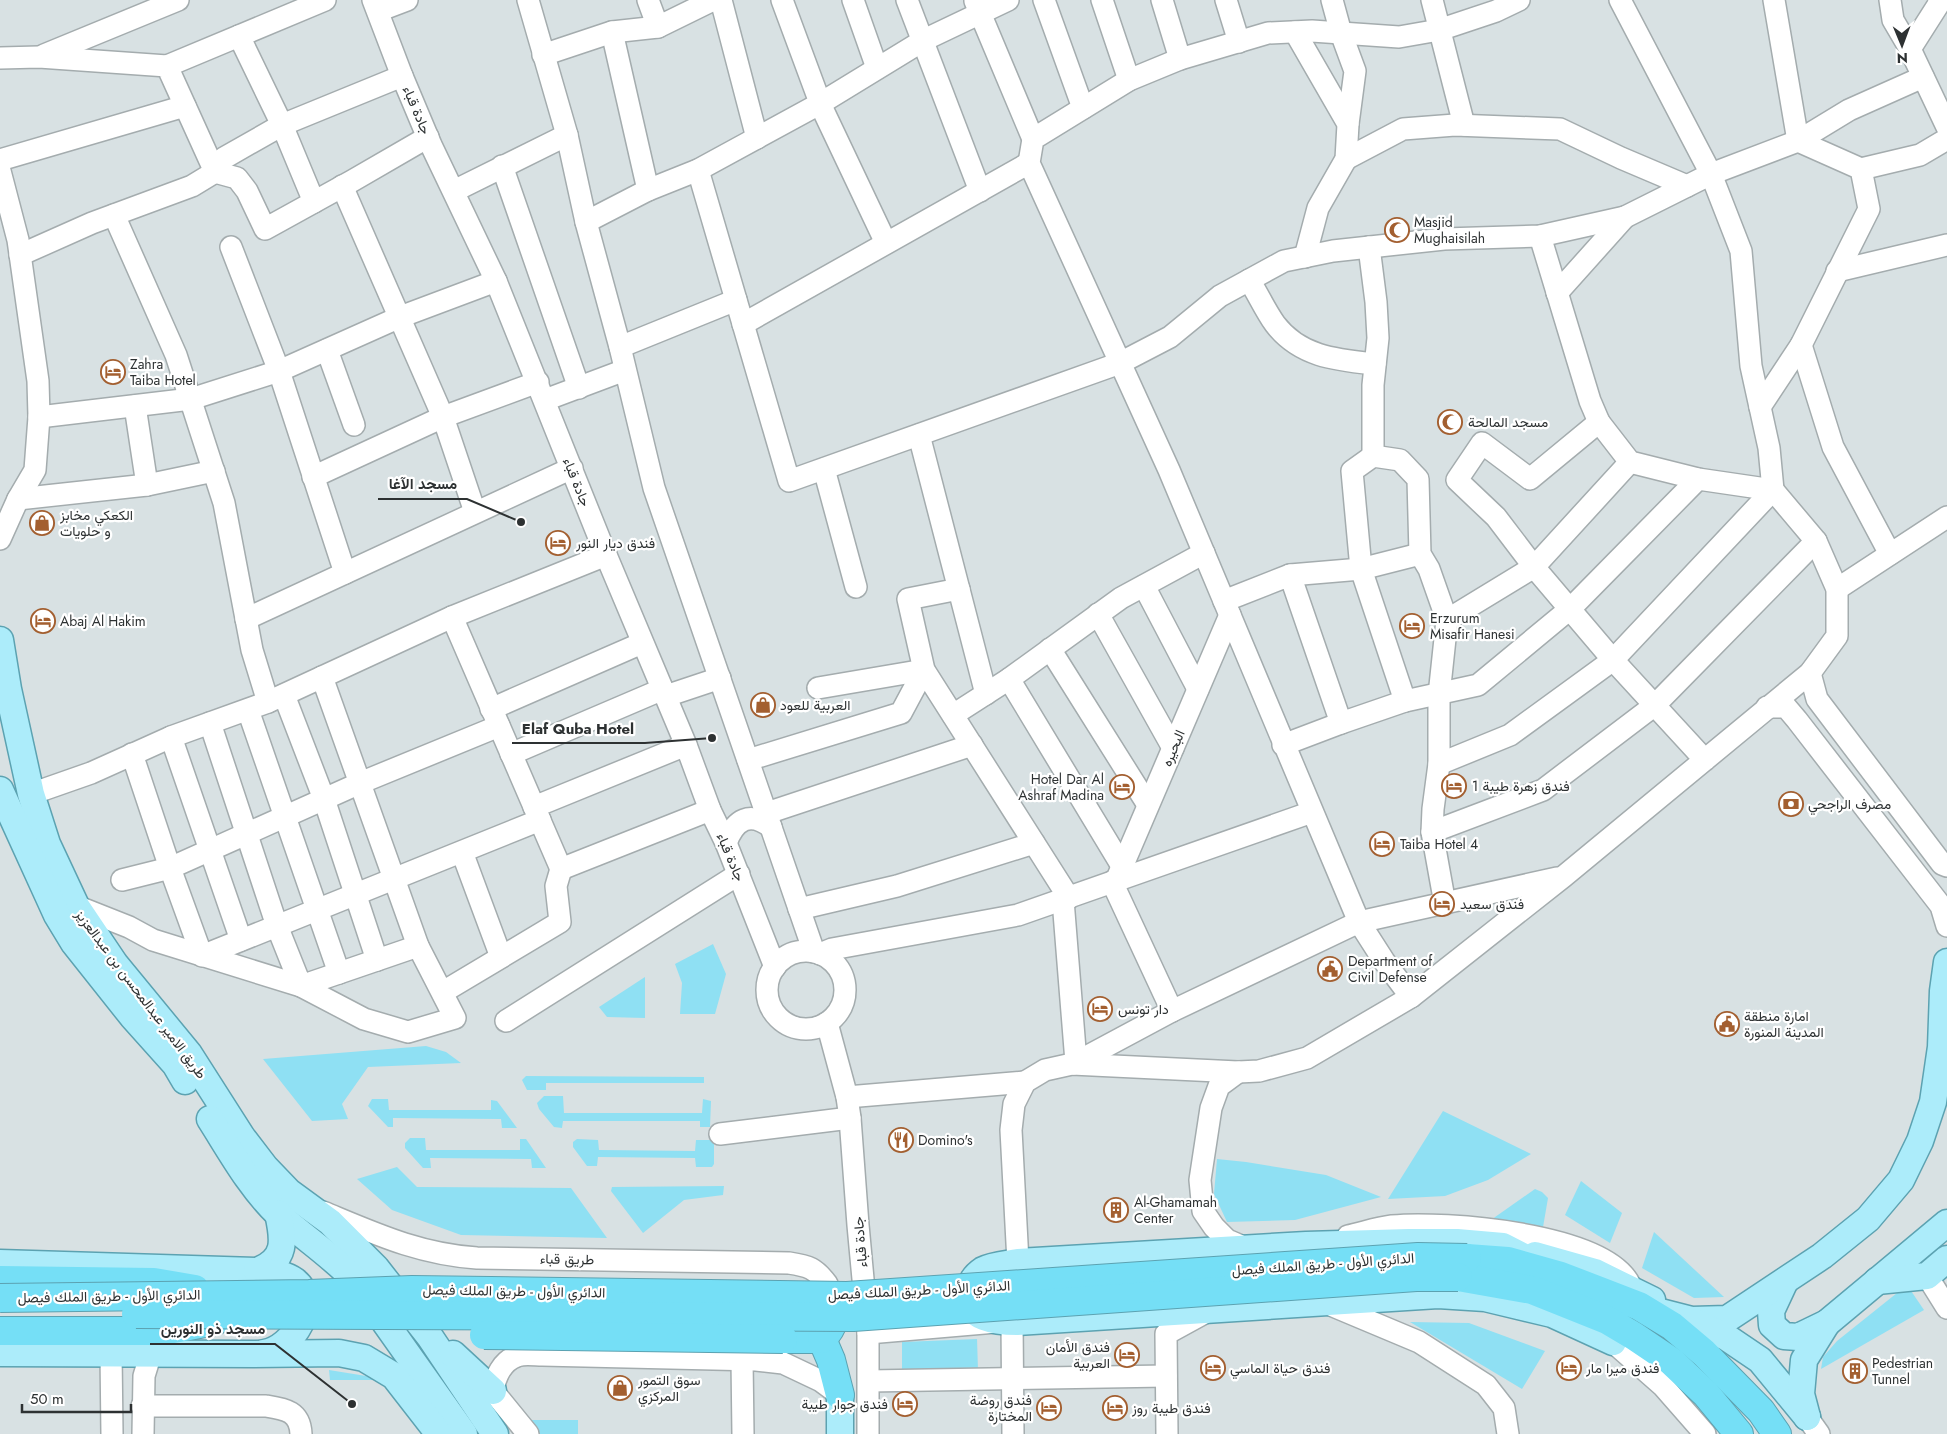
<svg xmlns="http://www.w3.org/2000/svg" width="1947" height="1434" font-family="Jost,Vazirmatn,sans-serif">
	<rect width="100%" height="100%" fill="#d8e1e3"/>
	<g fill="#8fe0f3">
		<path d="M713 944 726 974 715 1014H680L682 983 675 964Z"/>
		<path d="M645 977V1018L607 1017 599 1007Z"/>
		<path d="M426 1046 446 1052 461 1063 368 1067 342 1104 348 1119 312 1121 263 1059Z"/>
		<path d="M526 1076 704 1077V1083H546V1090H527L522 1080Z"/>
		<path d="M544 1096H563L564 1113H702L703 1099 711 1101 710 1127H700V1121H563L562 1128 554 1127 539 1109 537 1103Z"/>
		<path d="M372 1099H388L389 1110H491V1100L497 1101 517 1128H502L501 1119 393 1118V1127H388L368 1106Z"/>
		<path d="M1443 1111 1531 1154 1488 1180 1445 1196 1388 1199Z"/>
		<path d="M410 1138H425L426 1150H520V1139H526L546 1168H532L531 1159 430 1158 431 1168H423L405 1148V1143Z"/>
		<path d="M577 1139 598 1140 599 1150 695 1151 696 1140H712L714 1142V1164L712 1167H696L695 1158 598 1157 597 1166H587L573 1147V1142Z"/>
		<path d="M1217 1159 1246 1162 1326 1175 1381 1197 1295 1220 1227 1222 1214 1194Z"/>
		<path d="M397 1167 417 1187 571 1188 607 1238 461 1235 392 1210 357 1179Z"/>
		<path d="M1581 1181 1622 1213 1610 1243 1565 1215Z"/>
		<path d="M724 1186 723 1195 684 1200 643 1233 611 1191 612 1187Z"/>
		<path d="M1535 1189 1542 1192 1548 1198 1542 1233 1488 1222Z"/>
		<path d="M1654 1232 1724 1297 1694 1298 1642 1268Z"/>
		<path d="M1907 1285 1924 1310 1821 1369 1823 1357 1837 1341Z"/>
		<path d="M1410 1322 1469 1323 1545 1351 1522 1389Z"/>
		<path d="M977 1339 978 1371 902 1373V1342Z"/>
		<path d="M329 1370 366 1376 376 1380H330Z"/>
		<path d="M526 1420H578V1434H540Z"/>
	</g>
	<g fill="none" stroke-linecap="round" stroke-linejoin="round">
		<defs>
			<g id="minor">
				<path d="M373 0 402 76 431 145 496 281 606 555 686 745 710 810 726 843 775 967"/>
				<path d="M528 0 567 135 586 222 620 347 654 488 814 952"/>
				<path d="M648 0 658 27"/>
				<path d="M721 0 757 138"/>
				<path d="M782 0 822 108 886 243"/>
				<path d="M853 0 877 68"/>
				<path d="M907 0 980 191"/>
				<path d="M1044 0 1083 108"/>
				<path d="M1102 0 1129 80"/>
				<path d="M1162 0 1180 59"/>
				<path d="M1226 0 1239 42"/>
				<path d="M1332 0 1341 33 1355 71 1348 124"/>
				<path d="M1432 0 1464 125"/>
				<path d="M1519 0 1496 11 1439 30 1399 37 1312 31 1268 33 1180 59 1129 80 1033 139 1029 163 1169 470 1359 922 1384 961 1411 997 1563 877 1810 673 1837 636V589L1816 541 1773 490 1698 479 1630 462 1599 422 1530 479 1482 443 1457 480 1496 517 1534 567 1613 660 1705 760"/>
				<path d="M1890 0 1893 20 1910 49 1947 127"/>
				<path d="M975 1 1033 139"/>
				<path d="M378 11 407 0"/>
				<path d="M612 32 648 190"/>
				<path d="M1295 32 1348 124 1346 159 1318 208 1305 257"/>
				<path d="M239 36 282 125 314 202"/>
				<path d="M1910 49 1938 5 1939 0"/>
				<path d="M44 55 178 0"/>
				<path d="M543 55 612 32 658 27 713 0"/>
				<path d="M0 58 39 57 167 66 215 172 237 178 247 191 265 229 352 181 428 137"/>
				<path d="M167 66 325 0"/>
				<path d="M1346 159 1403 129 1455 125 1560 129 1621 158 1687 186"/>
				<path d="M0 160 185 106"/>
				<path d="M502 166 579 388"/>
				<path d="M1861 169 1920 155 1947 139"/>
				<path d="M698 170 789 481 1120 363 1170 337 1220 296 1284 261 1333 251 1444 239 1540 236 1625 217"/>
				<path d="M0 171 18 240 38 381 39 417 35 470 18 499 0 539"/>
				<path d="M342 186 443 417 475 512"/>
				<path d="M454 191 567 135"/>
				<path d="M114 215 176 355 224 503 252 650 268 702"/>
				<path d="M586 222 648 190 698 170 821 103 924 40 1008 0"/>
				<path d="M1540 236 1590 401 1599 422"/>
				<path d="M231 247 279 371 345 573"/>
				<path d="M1369 247 1376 302 1378 338 1373 385V456"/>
				<path d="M20 255 92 223 192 186 215 172 224 158 282 125 402 76"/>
				<path d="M1837 271 1947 245"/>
				<path d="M1249 280C1258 294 1265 310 1275 324 1300 357 1337 360 1375 364"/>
				<path d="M1557 293 1625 217 1711 174 1798 141 1849 110 1923 77"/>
				<path d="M743 324 1029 163"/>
				<path d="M1801 345 1833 447 1890 554"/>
				<path d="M620 347 736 300"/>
				<path d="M327 350 354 425"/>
				<path d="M545 400 625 370"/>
				<path d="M135 406 147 485"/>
				<path d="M1760 407 1801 345 1869 209 1861 169 1798 141 1774 0"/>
				<path d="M39 417 191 399 279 371 400 317 496 281"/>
				<path d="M919 435 986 694"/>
				<path d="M824 469 856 587"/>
				<path d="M313 477 443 417 538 382"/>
				<path d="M18 499 147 485 214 471"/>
				<path d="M1290 575 1361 569 1420 554"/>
				<path d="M1144 586 1198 689"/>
				<path d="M959 589 908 599 924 670 1069 898"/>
				<path d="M1837 589 1947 517"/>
				<path d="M1224 601 1290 575 1341 723 1405 701 1361 569 1352 471 1373 456 1400 460 1418 479 1420 554 1429 569 1447 620 1439 695V764L1433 809 1432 832 1445 904"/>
				<path d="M1098 614 1173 748"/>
				<path d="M452 617 561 869 710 810"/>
				<path d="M246 619 572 468"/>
				<path d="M1447 620 1534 567 1630 462"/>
				<path d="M1050 649 1148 805"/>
				<path d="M1810 673 1817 699 1942 864 1947 866"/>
				<path d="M1009 679 1122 866"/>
				<path d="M818 688 924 670"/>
				<path d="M284 695 324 799 377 960"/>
				<path d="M666 696 720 678"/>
				<path d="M1405 701 1478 685 1571 608 1698 479"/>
				<path d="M1767 707H1786L1797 720 1941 906 1947 926"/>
				<path d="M491 709 642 643"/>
				<path d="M248 710 339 973"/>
				<path d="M953 715 1009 679 1121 598 1204 553"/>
				<path d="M210 723 277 926 301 986 418 946"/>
				<path d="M171 737 241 940"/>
				<path d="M1283 745 1341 723"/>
				<path d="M132 754 170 868 202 956 540 820"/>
				<path d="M511 754 663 689"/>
				<path d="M748 760 901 713 924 670"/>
				<path d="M1439 764 1510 735 1613 660 1773 490 1769 448 1751 366 1741 251 1711 174 1620 0"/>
				<path d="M31 794 91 773 171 737 268 702 452 617 606 555"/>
				<path d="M534 807 686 745"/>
				<path d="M767 813 972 745"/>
				<path d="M1432 832 1543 790 1655 705 1816 541"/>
				<path d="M726 843C735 819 750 811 771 827"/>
				<path d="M462 852 501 957"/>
				<path d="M122 880 170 868 360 783 499 726"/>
				<path d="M1116 881 1230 615"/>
				<path d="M1112 882 1172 1011"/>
				<path d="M1063 900 1076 1062"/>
				<path d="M76 906 129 927 153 940 301 986 364 1019 408 1032 455 1018 418 946 322 677"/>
				<path d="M799 909 897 886 1034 843"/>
				<circle cx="806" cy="990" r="39"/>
				<path d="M820 954 832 949 1018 915 1312 812"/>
				<path d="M443 992 560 922 556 886 561 869"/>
				<path d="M506 1021 739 874"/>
				<path d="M827 1023 847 1097 850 1118 858 1225 868 1333V1434"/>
				<path d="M1073 1064 1172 1011 1359 922 1557 878"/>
				<path d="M1238 1072 1219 1086 1211 1108 1200 1180 1203 1211 1214 1227 1227 1240 1248 1249"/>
				<path d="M847 1097 1025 1082"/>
				<path d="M720 1134 850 1118"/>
				<path d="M323 1212C376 1234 419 1254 477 1258L789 1263C809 1266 815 1268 827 1284"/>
				<path d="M1348 1236C1362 1233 1377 1228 1392 1226 1444 1221 1606 1233 1630 1285"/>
				<path d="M1018 1262 1011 1130 1014 1104 1025 1082 1045 1070 1072 1064 1238 1072 1259 1071 1307 1058 1411 997"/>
				<path d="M1927 1276 1947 1308"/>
				<path d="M1326 1303 1419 1342 1486 1385 1504 1408 1508 1434"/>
				<path d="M1012 1322 1013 1434"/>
				<path d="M1609 1328 1613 1342 1663 1386 1705 1434"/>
				<path d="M868 1333 996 1322"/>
				<path d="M111 1353 112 1434"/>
				<path d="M742 1360 743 1434"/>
				<path d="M869 1381 1166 1376"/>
				<path d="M142 1406H266C285 1409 300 1411 301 1434"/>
				<path d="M1807 1417 1819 1434"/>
				<path d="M143 1434 144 1376 151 1353"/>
				<path d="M528 1434 493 1391C495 1377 502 1361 517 1356 524 1353 535 1355 542 1355L756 1360 783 1363 821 1381 840 1395"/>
				<path d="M1167 1434 1166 1334 1208 1311"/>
			</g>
			<g id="major">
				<path d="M0 640 8 689 31 794 47 844 76 906 115 964 189 1054 242 1137 265 1167 289 1192 330 1222 376 1268 430 1337 495 1434"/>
				<path d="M0 790 57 915 74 943 132 1016 175 1064 185 1081"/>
				<path d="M210 1119C231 1152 250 1187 278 1214 303 1237 331 1255 355 1280L464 1434"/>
				<path d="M1535 1255 1595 1272 1652 1300"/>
				<path d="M0 1263 257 1271C287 1260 284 1240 278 1213"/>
				<path d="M1536 1263 1503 1246 1457 1242H1409L1306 1245 1018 1262C1008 1264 992 1265 983 1270 974 1276 971 1282 969 1292 963 1319 999 1322 1017 1322L1438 1295 1485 1298 1552 1314 1613 1342"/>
				<path d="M257 1271C270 1273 284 1273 295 1281 321 1302 293 1349 264 1353"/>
				<path d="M1785 1281 1771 1311 1772 1325 1784 1336 1798 1337 1827 1323 1947 1223"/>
				<path d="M1877 1281 1927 1276 1947 1259"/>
				<path d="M1649 1309 1692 1320 1727 1319 1822 1256 1868 1219 1901 1180 1920 1141 1933 1102 1941 1047 1943 991 1947 962"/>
				<path d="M1695 1322 1726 1337 1760 1360 1807 1417"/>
				<path d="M0 1353 253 1354 339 1353 364 1358 394 1376 439 1434"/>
				<path d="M453 1354 493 1391"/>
				<path d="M1807 1417 1801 1394 1804 1360 1827 1323"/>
				<path d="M840 1434V1395"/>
			</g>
			<g id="highway">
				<path d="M1467 1258 1508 1261 1561 1276 1639 1306 1672 1326 1704 1353 1761 1411 1777 1434"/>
				<path d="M1458 1277 1532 1290 1607 1320 1634 1336 1671 1361 1706 1394 1739 1434"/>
				<path d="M0 1280 154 1282 195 1289"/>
				<path d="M0 1331H163L215 1321"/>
				<path d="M783 1339H822L831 1360 840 1395"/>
				<path d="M822 1339C834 1327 838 1313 834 1296"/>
			</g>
		</defs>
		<use href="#minor" stroke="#a4acae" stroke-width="24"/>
		<use href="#major" stroke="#5ca2b1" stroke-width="29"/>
		<use href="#highway" stroke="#5ca2b1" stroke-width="30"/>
		<use href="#minor" stroke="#fff" stroke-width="21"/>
		<use href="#major" stroke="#acecfa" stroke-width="26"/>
		<use href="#highway" stroke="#75dff6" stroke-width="28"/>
		<defs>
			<g id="highway-bridge">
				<path d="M0 1298 309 1294 412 1290 847 1296 1418 1257 1467 1258"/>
				<path d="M136 1314 853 1317 1416 1277H1458"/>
				<path d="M484 1335 783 1339"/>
			</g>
		</defs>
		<use href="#highway-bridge" stroke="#5ca2b1" stroke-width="30" stroke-linecap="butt"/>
		<use href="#highway-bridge" stroke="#75dff6" stroke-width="28"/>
	</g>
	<defs>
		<symbol id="mosque-ring" viewBox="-11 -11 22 22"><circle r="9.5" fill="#fff" stroke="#a35f30" stroke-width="1.5"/><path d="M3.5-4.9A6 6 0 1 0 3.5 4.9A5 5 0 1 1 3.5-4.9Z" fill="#a35f30"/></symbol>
		<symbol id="hotel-ring" viewBox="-11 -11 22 22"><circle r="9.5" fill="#fff" stroke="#a35f30" stroke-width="1.5"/><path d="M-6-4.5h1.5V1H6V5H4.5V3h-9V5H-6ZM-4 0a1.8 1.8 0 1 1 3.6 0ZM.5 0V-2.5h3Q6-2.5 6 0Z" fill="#a35f30"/></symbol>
		<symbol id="shop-ring" viewBox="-11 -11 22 22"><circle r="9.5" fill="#fff" stroke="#a35f30" stroke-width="1.5"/><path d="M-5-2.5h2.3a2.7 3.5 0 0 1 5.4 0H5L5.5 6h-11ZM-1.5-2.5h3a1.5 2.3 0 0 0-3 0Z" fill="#a35f30"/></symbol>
		<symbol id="bank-ring" viewBox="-11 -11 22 22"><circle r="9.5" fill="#fff" stroke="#a35f30" stroke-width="1.5"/><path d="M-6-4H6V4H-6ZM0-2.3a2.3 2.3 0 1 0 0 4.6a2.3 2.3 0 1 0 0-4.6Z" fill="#a35f30"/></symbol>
		<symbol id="civic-ring" viewBox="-11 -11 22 22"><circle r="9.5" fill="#fff" stroke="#a35f30" stroke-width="1.5"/><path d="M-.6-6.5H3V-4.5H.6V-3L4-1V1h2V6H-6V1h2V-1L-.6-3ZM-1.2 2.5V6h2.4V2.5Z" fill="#a35f30"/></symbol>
		<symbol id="restaurant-ring" viewBox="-11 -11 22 22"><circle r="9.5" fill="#fff" stroke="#a35f30" stroke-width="1.5"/><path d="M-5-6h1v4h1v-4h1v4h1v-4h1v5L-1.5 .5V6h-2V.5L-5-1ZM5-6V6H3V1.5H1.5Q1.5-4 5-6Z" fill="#a35f30"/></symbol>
		<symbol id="building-ring" viewBox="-11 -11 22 22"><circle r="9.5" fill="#fff" stroke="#a35f30" stroke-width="1.5"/><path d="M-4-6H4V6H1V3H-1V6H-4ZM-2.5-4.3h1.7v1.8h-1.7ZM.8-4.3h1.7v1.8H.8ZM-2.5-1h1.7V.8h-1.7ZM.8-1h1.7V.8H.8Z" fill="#a35f30"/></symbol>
	</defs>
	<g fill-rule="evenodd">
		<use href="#mosque-ring" x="1383" y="216" width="28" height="28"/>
		<use href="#hotel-ring" x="99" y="358" width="28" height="28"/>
		<use href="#mosque-ring" x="1436" y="408" width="28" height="28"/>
		<use href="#shop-ring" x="28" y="509" width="28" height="28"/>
		<use href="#hotel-ring" x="544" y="529" width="28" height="28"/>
		<use href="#hotel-ring" x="29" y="607" width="28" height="28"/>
		<use href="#hotel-ring" x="1398" y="612" width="28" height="28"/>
		<use href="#shop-ring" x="749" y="691" width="28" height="28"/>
		<use href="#hotel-ring" x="1440" y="772" width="28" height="28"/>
		<use href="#hotel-ring" x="1108" y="773" width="28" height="28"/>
		<use href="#bank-ring" x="1777" y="790" width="28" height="28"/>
		<use href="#hotel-ring" x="1368" y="830" width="28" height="28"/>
		<use href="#hotel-ring" x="1428" y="890" width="28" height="28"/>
		<use href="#civic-ring" x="1316" y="955" width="28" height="28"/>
		<use href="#hotel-ring" x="1086" y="995" width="28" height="28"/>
		<use href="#civic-ring" x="1713" y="1010" width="28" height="28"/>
		<use href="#restaurant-ring" x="887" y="1126" width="28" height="28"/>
		<use href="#building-ring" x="1102" y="1196" width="28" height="28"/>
		<use href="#hotel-ring" x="1113" y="1341" width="28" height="28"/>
		<use href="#hotel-ring" x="1199" y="1354" width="28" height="28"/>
		<use href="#hotel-ring" x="1555" y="1354" width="28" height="28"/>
		<use href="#building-ring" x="1841" y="1357" width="28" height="28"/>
		<use href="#shop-ring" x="606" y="1374" width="28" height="28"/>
		<use href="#hotel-ring" x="891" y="1390" width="28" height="28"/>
		<use href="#hotel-ring" x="1035" y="1394" width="28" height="28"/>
		<use href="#hotel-ring" x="1101" y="1394" width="28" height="28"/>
	</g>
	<g text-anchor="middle" stroke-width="4.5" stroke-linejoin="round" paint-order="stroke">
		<g font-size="14" fill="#2d3132" stroke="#fff">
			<text transform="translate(417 110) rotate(67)" y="5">جادة قباء</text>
			<text transform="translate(577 482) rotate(68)" y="5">جادة قباء</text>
			<text transform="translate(1173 748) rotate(-67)" y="5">البحيره</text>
			<text transform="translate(731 857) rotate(67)" y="5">جادة قباء</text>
			<text transform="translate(141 994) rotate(53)" y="5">طريق الامير عبدالمحسن بن عبدالعزيز</text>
			<text transform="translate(860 1242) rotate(-95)" y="5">جادة قباء</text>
			<text transform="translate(567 1259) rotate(1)" y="5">طريق قباء</text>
			<text transform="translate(1323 1264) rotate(-4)" y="5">الدائري الأول - طريق الملك فيصل</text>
			<text transform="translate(919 1290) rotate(-3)" y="5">الدائري الأول - طريق الملك فيصل</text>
			<text transform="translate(514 1291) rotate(1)" y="5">الدائري الأول - طريق الملك فيصل</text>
			<text transform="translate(109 1296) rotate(-1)" y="5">الدائري الأول - طريق الملك فيصل</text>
		</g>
		<g font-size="14" fill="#2d3132" stroke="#fff" text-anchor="start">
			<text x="1414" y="227">Masjid<tspan x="1414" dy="16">Mughaisilah</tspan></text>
			<text x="130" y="369">Zahra<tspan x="130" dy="16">Taiba Hotel</tspan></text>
			<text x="1468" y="427">مسجد المالحة</text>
			<text x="60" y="520">الكعكي مخابز<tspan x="60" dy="16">و حلويات</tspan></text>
			<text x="576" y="548">فندق ديار النور</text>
			<text x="1430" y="623">Erzurum<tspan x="1430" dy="16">Misafir Hanesi</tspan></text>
			<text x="60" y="626">Abaj Al Hakim</text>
			<text x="780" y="710">العربية للعود</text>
			<text x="1104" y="784" text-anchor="end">Hotel Dar Al<tspan x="1104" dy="16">Ashraf Madina</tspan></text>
			<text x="1472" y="791">فندق زهرة طيبة 1</text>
			<text x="1808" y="809">مصرف الراجحي</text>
			<text x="1400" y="849">Taiba Hotel 4</text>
			<text x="1460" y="909">فندق سعيد</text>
			<text x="1348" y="966">Department of<tspan x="1348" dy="16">Civil Defense</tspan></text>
			<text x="1118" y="1014">دار تونس</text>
			<text x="1744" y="1021">امارة منطقة<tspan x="1744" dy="16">المدينة المنورة</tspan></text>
			<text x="918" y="1145">Domino's</text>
			<text x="1134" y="1207">Al-Ghamamah<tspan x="1134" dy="16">Center</tspan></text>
			<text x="1110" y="1352" text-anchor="end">فندق الأمان<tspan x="1110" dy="16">العربية</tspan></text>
			<text x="1872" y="1368">Pedestrian<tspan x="1872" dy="16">Tunnel</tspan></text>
			<text x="1230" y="1373">فندق حياة الماسي</text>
			<text x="1586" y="1373">فندق ميرا مار</text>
			<text x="638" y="1385">سوق التمور<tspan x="638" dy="16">المركزي</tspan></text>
			<text x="1032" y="1405" text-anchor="end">فندق روضة<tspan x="1032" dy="16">المختارة</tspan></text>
			<text x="888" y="1409" text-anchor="end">فندق جوار طيبة</text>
			<text x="1132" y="1413">فندق طيبة روز</text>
		</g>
	</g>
	<path fill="none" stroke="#2d3132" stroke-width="2" d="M521 522L467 499H378M712 738L645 743H512M352 1404L275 1344H150"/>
	<g fill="#2d3132" stroke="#fff" stroke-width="2">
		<circle cx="521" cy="522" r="5"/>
		<circle cx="712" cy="738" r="5"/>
		<circle cx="352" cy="1404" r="5"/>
	</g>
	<g font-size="15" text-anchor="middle" font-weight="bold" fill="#2d3132" stroke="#fff" stroke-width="4.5" stroke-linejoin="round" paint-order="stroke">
		<text x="423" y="489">مسجد الآغا</text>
		<text x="578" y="734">Elaf Quba Hotel</text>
		<text x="213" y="1334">مسجد ذو النورين</text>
	</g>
	<g transform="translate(1902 45) rotate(179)" stroke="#ffffff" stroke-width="4" paint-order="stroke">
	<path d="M0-4L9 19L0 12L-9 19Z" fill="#2d3132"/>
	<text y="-8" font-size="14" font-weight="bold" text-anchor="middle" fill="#2d3132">N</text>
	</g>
	<path d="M22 1404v8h109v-8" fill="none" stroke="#2d3132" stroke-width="2.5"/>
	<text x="30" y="1404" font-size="15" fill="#2d3132" stroke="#ffffff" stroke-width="4" paint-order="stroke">50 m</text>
</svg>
